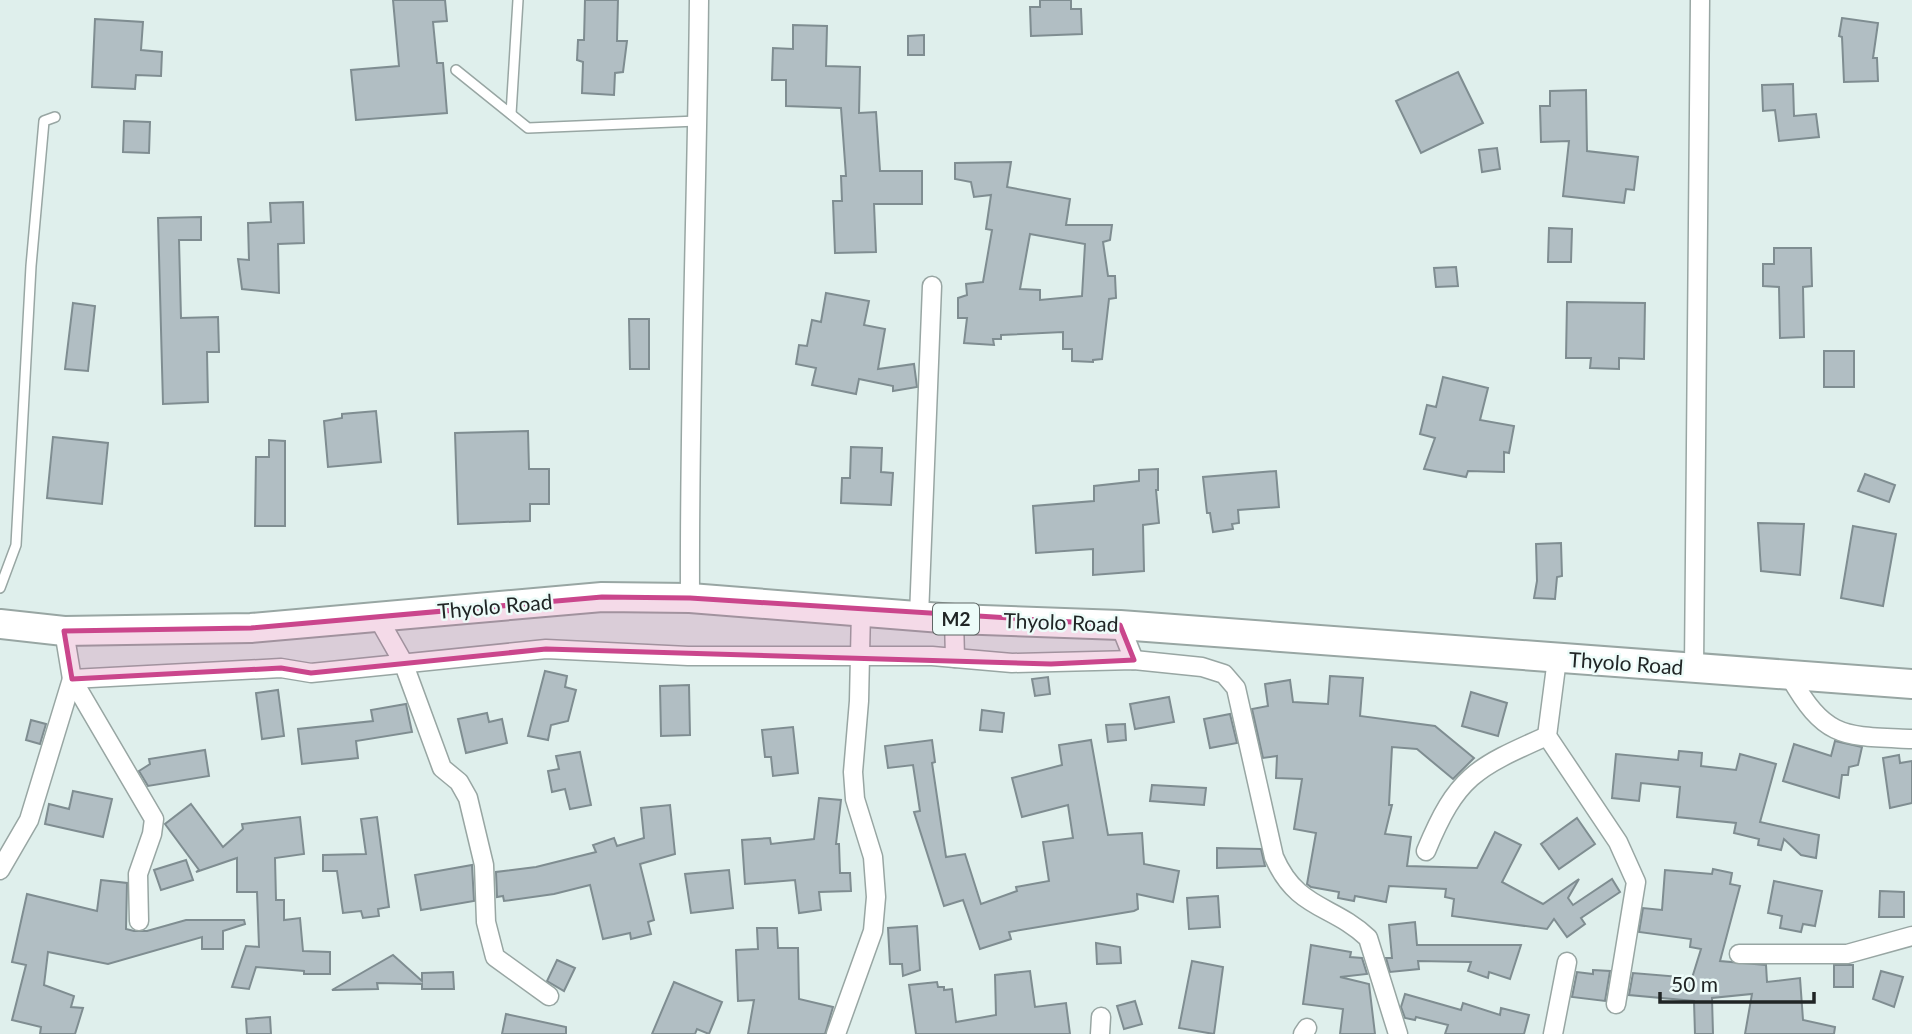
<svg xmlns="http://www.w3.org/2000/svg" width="1912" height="1034" font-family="Lato,sans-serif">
	<rect width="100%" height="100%" fill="#dfefec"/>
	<g fill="#b1bec3" stroke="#7f8d91" stroke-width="2" fill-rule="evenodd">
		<path d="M393 0H445L447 21 433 22 437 63H443L447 113 356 120 351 70 399 66Z"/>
		<path d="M585 0H618L617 41H627L623 72 615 73 614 95 582 93 583 62 577 60 578 40H584Z"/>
		<path d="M1040 0H1071V9H1081L1082 34 1031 36 1030 7H1040Z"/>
		<path d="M1842 18 1878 23 1873 58H1877L1878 81 1844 82 1842 37 1839 36Z"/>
		<path d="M95 19 143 22 141 50 162 52 161 76 136 75 135 89 92 87Z"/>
		<path d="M793 25 827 26 826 66 860 67 859 113 876 112 880 171H922V204H874L876 252 835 253 833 201H842L841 176H846L841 108 786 106V80H772L773 48 793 49Z"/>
		<path d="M924 35V55H908V36Z"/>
		<path d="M1458 72 1483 123 1421 153 1396 101Z"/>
		<path d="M1793 84 1794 116 1816 114 1819 137 1779 141 1775 110 1763 111 1762 85Z"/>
		<path d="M1586 90 1587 151 1638 157 1634 190 1626 189 1624 203 1563 196 1569 141 1541 142 1540 106H1550V91Z"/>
		<path d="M124 121 150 122 149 153 123 152Z"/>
		<path d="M1497 148 1500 169 1482 172 1479 150Z"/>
		<path d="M1011 162 1007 187 1070 199 1066 225H1112L1110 240 1103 242 1108 276H1115L1116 298 1109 299 1102 359 1093 360V362L1072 361V349H1063V332L1001 335V339H993L994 345 964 343 967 318H958V298L967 295 966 284 983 282 992 230 986 229 991 195 974 197 971 182 955 179V163ZM1030 234 1085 244 1082 296 1040 300V290L1020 289Z"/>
		<path d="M303 202 304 243 278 244 279 293 242 289 238 259 249 260 248 223 271 222 270 203Z"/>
		<path d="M201 217V240H179L181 318 218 317 219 352H207L208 402 163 404 158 218Z"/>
		<path d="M1549 228 1572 229 1571 262H1548Z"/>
		<path d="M1774 248H1811L1812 286 1803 287 1804 337 1780 338 1779 287 1763 286V264H1774Z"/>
		<path d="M1456 267 1458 286 1436 287 1434 268Z"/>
		<path d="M826 293 869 301 864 325 885 329 878 369 914 364 917 387 893 391V386L859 379 856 394 812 385 816 368 796 364 799 345 807 346 812 320 821 322Z"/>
		<path d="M1567 302 1645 303 1644 359 1619 358V369L1590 368 1591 358H1566Z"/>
		<path d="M73 303 95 306 88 371 65 369Z"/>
		<path d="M629 319H649V369H630Z"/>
		<rect x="1824" y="351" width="30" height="36"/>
		<path d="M1443 377 1488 388 1480 420 1514 426 1509 453 1504 452V472L1468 471 1466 477 1424 469 1435 438 1420 434 1427 405 1436 407Z"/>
		<path d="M376 411 381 462 328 467 324 421 342 418V414Z"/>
		<path d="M528 431 529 469H549V504H530V521L458 524 455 433Z"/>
		<path d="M53 437 108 443 102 504 47 498Z"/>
		<path d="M269 440 285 441V526H255L256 457H269Z"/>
		<path d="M851 447 882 448 881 472 893 473 891 505 841 503 842 478H850Z"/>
		<path d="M1158 469V490H1156L1159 523 1143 525 1144 571 1093 575V549L1036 553 1033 506 1094 501V486L1139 481V470Z"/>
		<path d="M1276 471 1279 507 1238 510 1239 523 1232 524 1233 529 1213 532 1210 513H1207L1203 477Z"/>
		<path d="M1865 474 1895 485 1889 502 1858 491Z"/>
		<path d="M1758 523 1804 524 1800 575 1761 571Z"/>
		<path d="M1853 526 1896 534 1883 606 1841 598Z"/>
		<path d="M1561 543 1562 576 1557 577 1555 599 1534 598 1537 581 1536 544Z"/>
		<path d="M545 671 567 676 565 687 576 690 568 721 551 725 548 740 528 736Z"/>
		<path d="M1330 676 1363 678 1360 716 1435 726 1474 758 1453 779 1417 749 1392 747 1389 805H1392L1385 834 1411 837 1407 866 1477 868 1495 832 1521 845 1502 882 1543 904 1579 879 1568 898 1573 905 1612 879 1620 892 1581 918 1585 924 1567 937 1554 919 1547 929 1452 916 1454 899 1445 897 1446 889 1389 886 1386 902 1355 896 1354 901 1338 898 1339 892 1311 887 1307 884 1316 833 1294 829 1302 779 1276 778 1277 756 1263 758 1252 709 1268 706 1265 684 1290 680 1293 702 1328 704Z"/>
		<path d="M1048 677 1050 694 1035 696 1032 679Z"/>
		<path d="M689 685 690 735 661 736 660 686Z"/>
		<path d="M278 690 284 736 262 739 256 693Z"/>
		<path d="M1471 692 1507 703 1498 736 1462 726Z"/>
		<path d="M1169 697 1174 722 1135 729 1130 704Z"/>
		<path d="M406 704 412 732 356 741 358 758 302 764 298 729 373 721 371 710Z"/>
		<path d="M982 710 1004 713 1002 732 980 730Z"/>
		<path d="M487 713 489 722 502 719 507 743 466 753 458 719Z"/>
		<path d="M1230 714 1237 743 1210 748 1204 719Z"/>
		<path d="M31 720 46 724 40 744 26 740Z"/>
		<path d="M1125 724 1126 740 1108 742 1106 725Z"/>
		<path d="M793 727 798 773 773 776 771 757H765L762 730Z"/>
		<path d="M932 740 935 762 932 763 946 857 965 854 981 904 1017 891 1016 887 1049 881 1043 842 1073 838 1068 805 1022 817 1012 778 1062 765 1059 745 1091 740 1108 835 1142 833 1144 864 1179 871 1173 902 1137 894 1138 909 1134 911 1009 932 1011 939 980 949 963 900 944 906 914 812 920 811 913 765 888 768 885 746Z"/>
		<path d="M1835 741 1862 747 1858 765 1849 767 1848 775H1842L1839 798 1783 781 1794 744 1831 756Z"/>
		<path d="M205 750 209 776 148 786 139 771 150 764 149 759Z"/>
		<path d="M1679 751 1702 753 1701 766 1736 770 1740 754 1776 764 1760 822 1819 835 1816 858 1801 855 1784 839 1781 850 1758 845 1759 839 1734 833 1736 823 1677 817 1680 787 1641 783 1639 801 1612 798 1616 754 1678 760Z"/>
		<path d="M580 752 591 805 570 809 565 789 552 792 548 771 559 769 556 756Z"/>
		<path d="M1899 755 1900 763 1912 761V803L1890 808 1883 758Z"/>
		<path d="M1152 785 1206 788 1204 805 1150 801Z"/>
		<path d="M73 791 112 799 103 837 45 824 49 804 69 809Z"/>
		<path d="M819 798 841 800 836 844H839L840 873H850L851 891 819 892 821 910 799 913 795 880 745 884 742 840 770 838 771 844 814 839Z"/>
		<path d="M191 804 223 847 243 829 242 824 300 817 304 854 275 858 276 900H284V920L300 918 303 951 330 952V974H304V971L256 967 249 989 232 987 246 946 259 947 257 892H237V858L196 872 199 870 165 824Z"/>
		<path d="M670 805 675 854 640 864 654 920 648 922 651 934 631 939 630 933 603 939 590 885 554 894 504 901 503 896 497 897 496 872 536 867 596 852 593 845 614 838 617 846 644 838 641 808Z"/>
		<path d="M377 817 389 907 378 909 379 916 363 918 361 911 343 913 337 871H323V855L366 854 361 819Z"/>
		<path d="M1577 818 1595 844 1559 869 1541 844Z"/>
		<path d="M1217 848 1261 849 1265 866 1217 868Z"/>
		<path d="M186 860 193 880 161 890 154 870Z"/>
		<path d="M472 865 474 901 421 910 415 875Z"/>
		<path d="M1713 869 1732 873 1730 884 1740 886 1720 961 1766 965 1767 982 1800 978 1803 1020 1835 1027 1834 1034H1745L1752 994 1712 998 1713 1034H1695L1694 1001 1629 995 1633 973 1692 978 1701 949 1690 947 1691 939 1639 932 1643 908 1662 910 1665 870 1712 874Z"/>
		<path d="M729 870 733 908 691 913 685 874Z"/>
		<path d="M101 880 127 883 126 929 134 931H147L186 920H244L245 924 223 931V949H202V937L108 964 48 952 44 985 74 996 71 1007 83 1008 75 1034H40L41 1027 12 1020 26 965 12 962 27 894 97 911Z"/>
		<path d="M1774 881 1822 891 1815 926 1803 924 1801 932 1780 928 1782 916 1768 913Z"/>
		<path d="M1880 891 1904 892V917H1879Z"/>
		<path d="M1218 896 1220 927 1189 929 1187 898Z"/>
		<path d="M1415 922 1417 945H1521L1510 979 1489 972 1488 978 1468 971 1471 962 1418 961 1419 969 1390 972 1386 958H1392L1389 925Z"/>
		<path d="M917 926 920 970 903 976 902 964H890L888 928Z"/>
		<path d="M757 928H777L778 948H798L799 999 833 1007 825 1034H748L754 1000 738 1001 736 950 758 949Z"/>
		<path d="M1096 943 1120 947 1121 963 1097 964Z"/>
		<path d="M1311 945 1351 952 1350 957 1362 958 1367 974 1340 977 1369 984 1375 1034H1340L1343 1009 1303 1004Z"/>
		<path d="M393 955 422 981V973L453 972 454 989H422V984L377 983 378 989 332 990Z"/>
		<path d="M557 960 575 968 564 991 547 981Z"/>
		<path d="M1192 961 1223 967 1214 1034 1179 1028Z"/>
		<rect x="1834" y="965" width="19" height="22"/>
		<path d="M1593 970 1610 971 1605 1001 1572 997 1577 972 1593 974Z"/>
		<path d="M1030 971 1035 1007 1066 1003 1070 1034H916L909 985 937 982 938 987H944V990L952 989 956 1022 996 1015 995 975Z"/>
		<path d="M1881 971 1903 977 1894 1007 1873 999Z"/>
		<path d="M674 982 722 1002 709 1034 697 1029 695 1034H652Z"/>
		<path d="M1405 994 1461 1010 1463 1003 1500 1015 1501 1008 1529 1015 1524 1034H1445L1448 1025 1416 1017 1415 1020 1405 1018 1401 1007Z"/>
		<path d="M1135 1001 1142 1024 1124 1029 1117 1006Z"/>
		<path d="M506 1014 566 1027V1034H502Z"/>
		<path d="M270 1017 271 1034H247L246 1019Z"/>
	</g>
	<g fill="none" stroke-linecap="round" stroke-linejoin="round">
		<defs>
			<g id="service">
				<path d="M456 70 528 128 697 121"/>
				<path d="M511 114 518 0"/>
				<path d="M0 588 16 545 31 266 44 121 55 117"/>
			</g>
			<g id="minor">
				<path d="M690 598C689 399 697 199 699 0"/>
				<path d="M919 616 932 286"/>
				<path d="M378 618 403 662 442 768 459 782 468 798 484 865 486 922 495 957 549 996"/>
				<path d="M954 619 955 658"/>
				<path d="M1120 625 1134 660"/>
				<path d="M64 631 72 679 154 819 152 834 138 874 139 921"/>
				<path d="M1557 659 1547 736 1618 842 1636 882 1616 1004"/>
				<path d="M1694 668 1700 0"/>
				<path d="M1790 677C1826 740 1844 736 1912 739"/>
				<path d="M72 679 281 668 311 673 546 649 688 656H932L1012 663 1134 660 1202 667 1224 674 1236 688 1274 857C1297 910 1332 904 1368 938L1398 1034"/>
				<path d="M1426 851C1457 776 1475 768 1547 736"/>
				<path d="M0 870 29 820 72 679"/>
				<path d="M1739 954H1847L1912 936"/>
				<path d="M836 1034 873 931 876 897 873 857 855 799 853 772 859 701 861 610"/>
				<path d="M1100 1034 1101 1017"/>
				<path d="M1303 1034 1307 1028"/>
				<path d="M1553 1034 1567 962"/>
			</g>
			<path id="trunk" d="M0 624 64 631 251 628 602 597 690 598 954 619 1120 625 1912 684"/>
		</defs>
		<use href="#service" stroke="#98a6a3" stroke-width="12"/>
		<use href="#minor" stroke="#98a6a3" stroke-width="21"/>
		<use href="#trunk" stroke="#98a6a3" stroke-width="32"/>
		<use href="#service" stroke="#fff" stroke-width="9"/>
		<use href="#minor" stroke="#fff" stroke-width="18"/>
		<use href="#trunk" stroke="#fff" stroke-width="28"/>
	</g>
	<path fill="#ca468c" fill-opacity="0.2" stroke="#ca468c" stroke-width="5" stroke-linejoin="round" d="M602 597 690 598 1120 625 1134 660 1051 664 546 649 311 673 281 668 72 679 64 631 251 628Z"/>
	<g text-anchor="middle" stroke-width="5" stroke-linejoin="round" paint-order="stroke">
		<rect fill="#edfcf9" stroke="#5e6665" stroke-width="2" x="933" y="603.5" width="46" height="31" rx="5"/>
		<g font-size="19" font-weight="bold" fill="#202525">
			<text x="956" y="626">M2</text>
		</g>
		<g font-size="21" fill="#202525" stroke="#edfcf9">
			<text transform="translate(495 607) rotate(-5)" y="7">Thyolo Road</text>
			<text transform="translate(1061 623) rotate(2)" y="7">Thyolo Road</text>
			<text transform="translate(1626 664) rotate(4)" y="7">Thyolo Road</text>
		</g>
	</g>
	<path d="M1660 992v10h154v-10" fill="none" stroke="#202525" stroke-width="3.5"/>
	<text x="1671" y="992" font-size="21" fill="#202525" stroke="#edfcf9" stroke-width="5" paint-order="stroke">50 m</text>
</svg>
